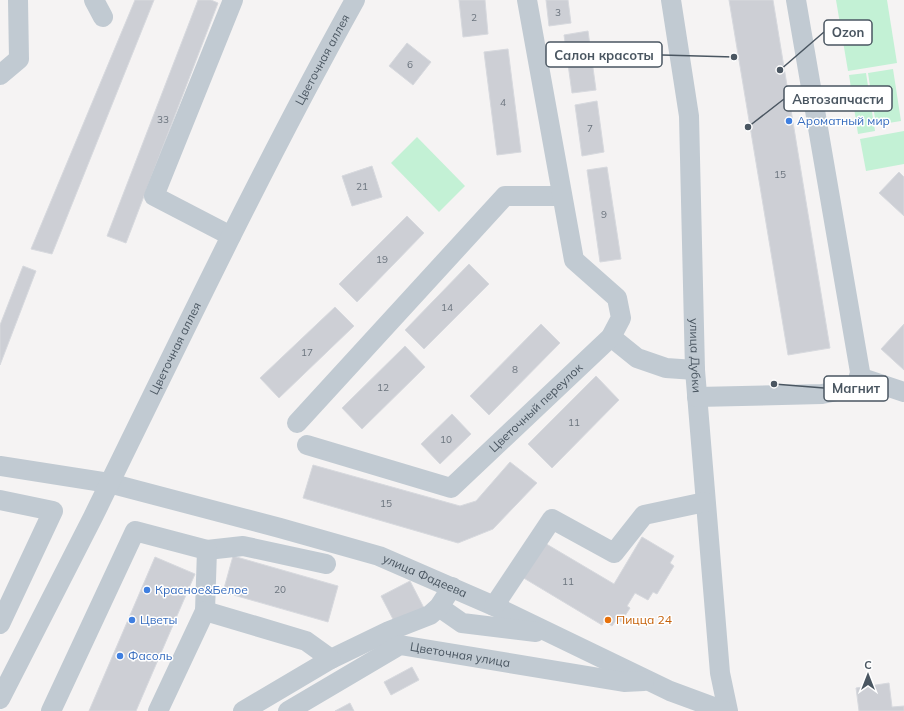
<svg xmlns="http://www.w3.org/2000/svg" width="904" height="711" font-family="Mulish,sans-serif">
	<rect width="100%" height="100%" fill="#f5f3f3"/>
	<g fill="#c3f1d5">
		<path d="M836 0H887L897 63 848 71Z"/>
		<path d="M893 69 901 121 876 125 868 73Z"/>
		<path d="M866 73 875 131 858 134 849 75Z"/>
		<path d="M904 131V164L866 171 860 139Z"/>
		<path d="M417 137 465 186 439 212 391 163Z"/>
	</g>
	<g fill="#cdcfd5" stroke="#d7d9de">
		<path d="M135 0H154L52 254 31 249Z"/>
		<path d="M198 0H211L218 3 126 243 107 236Z"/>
		<path d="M459 0H485L488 34 463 37Z"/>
		<path d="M546 0H568L571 23 549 26Z"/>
		<path d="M729 0H773L830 348 788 355Z"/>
		<path d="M588 31 596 90 572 93 564 35Z"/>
		<path d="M407 43 431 62 413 85 389 66Z"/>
		<path d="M508 49 521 152 497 155 484 52Z"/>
		<path d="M597 101 604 152 582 156 575 105Z"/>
		<path d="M372 166 382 197 352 206 342 176Z"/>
		<path d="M607 167 621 259 600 262 587 170Z"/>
		<path d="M899 172 904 177V216L879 193Z"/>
		<path d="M407 216 424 233 357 302 339 284Z"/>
		<path d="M469 264 489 284 424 349 405 330Z"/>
		<path d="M23 266 36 271 0 365V325Z"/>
		<path d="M335 307 354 326 279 398 260 378Z"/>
		<path d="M541 324 560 343 489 415 470 396Z"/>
		<path d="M904 324V370L881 349Z"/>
		<path d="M405 346 425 367 362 429 342 408Z"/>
		<path d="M596 376 619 400 552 468 528 444Z"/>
		<path d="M452 414 471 434 440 464 421 444Z"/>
		<path d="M510 462 537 483 493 529 458 543 303 498 313 465 460 506 476 501Z"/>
		<path d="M642 537 674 556 670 563 674 566 657 594 653 592 648 600 635 593 627 606 630 608 621 622 617 619 612 626 604 621 602 625 522 577 543 542 614 584Z"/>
		<path d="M233 556 338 586 328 622 223 592Z"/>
		<path d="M155 557 195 574 136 711H89Z"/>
		<path d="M410 581 425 610 396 625 381 596Z"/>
		<path d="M412 667 419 680 391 695 384 682Z"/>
		<path d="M889 683 892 707 904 706V711H859L856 688Z"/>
		<path d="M350 703 354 711H335Z"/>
	</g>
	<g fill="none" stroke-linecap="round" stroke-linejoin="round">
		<g stroke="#c1cad2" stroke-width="20">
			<path d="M94 0 103 17"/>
			<path id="s1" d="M671 0 689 116 695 370 720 673 728 711"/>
			<path d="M0 75 19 59 18 0"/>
			<path d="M231 236 154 196 233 0"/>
			<path d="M611 337 637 358 666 368 695 370"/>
			<path d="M859 377 904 392"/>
			<path d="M697 397 822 394 857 387 860 372 796 0"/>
			<path d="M297 423 505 196H562"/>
			<path id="s2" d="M307 445 451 488 611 337 621 318 617 298 574 260 527 0"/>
			<path id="s3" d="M0 466 109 483 280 528 379 556 494 606 670 691 724 711"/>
			<path d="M0 500 53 511 0 624"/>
			<path d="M207 550 243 546 326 564"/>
			<path d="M494 606 552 519 614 553 644 515 705 502"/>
			<path d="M439 607 462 623 536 632"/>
			<path d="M331 659 389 631 430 615 439 607 452 587"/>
			<path id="s4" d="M0 699C31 639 62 578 93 517 178 344 261 169 355 0"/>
			<path d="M51 711 135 531 207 550 205 611"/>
			<path d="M158 711 205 611 306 641 331 659 243 711"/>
			<path id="s5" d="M288 711 400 645 624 682 644 681"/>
		</g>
	</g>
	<g fill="#3f7fe0" stroke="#fff" stroke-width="1.5">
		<circle cx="789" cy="121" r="4"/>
		<circle cx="147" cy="590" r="4"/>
		<circle cx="132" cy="620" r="4"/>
		<circle cx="120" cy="656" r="4"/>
	</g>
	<circle fill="#e8710a" stroke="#fff" stroke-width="1.5" cx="608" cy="620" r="4"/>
	<g text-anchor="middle" stroke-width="3" stroke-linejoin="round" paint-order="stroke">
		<g font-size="10" fill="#6b747e">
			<text x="558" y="16">3</text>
			<text x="474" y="21">2</text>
			<text x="410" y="68">6</text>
			<text x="503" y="106">4</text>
			<text x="163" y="123">33</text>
			<text x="590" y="132">7</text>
			<text x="780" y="178">15</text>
			<text x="362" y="190">21</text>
			<text x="604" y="218">9</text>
			<text x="382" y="263">19</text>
			<text x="447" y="311">14</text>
			<text x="307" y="356">17</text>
			<text x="515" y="373">8</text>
			<text x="383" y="391">12</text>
			<text x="574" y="426">11</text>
			<text x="446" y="443">10</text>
			<text x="386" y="507">15</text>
			<text x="568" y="585">11</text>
			<text x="280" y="593">20</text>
		</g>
		<g font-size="12" fill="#4a5661" stroke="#fff">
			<text dy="4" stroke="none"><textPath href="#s4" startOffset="716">Цветочная аллея</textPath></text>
			<text dy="4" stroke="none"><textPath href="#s4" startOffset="392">Цветочная аллея</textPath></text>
			<text dy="4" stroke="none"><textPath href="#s1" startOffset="357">улица Дубки</textPath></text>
			<text dy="4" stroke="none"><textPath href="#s2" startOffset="267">Цветочный переулок</textPath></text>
			<text dy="4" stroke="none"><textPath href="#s3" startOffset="440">улица Фадеева</textPath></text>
			<text dy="4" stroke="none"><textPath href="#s5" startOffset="191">Цветочная улица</textPath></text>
		</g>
		<g font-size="12" fill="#366cbe" stroke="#fff" text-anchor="start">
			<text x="797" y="125">Ароматный мир</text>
			<text x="155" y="594">Красное&amp;Белое</text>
			<text x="140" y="624">Цветы</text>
			<text x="128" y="660">Фасоль</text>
		</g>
		<g font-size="12" fill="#c56008" stroke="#fff" text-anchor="start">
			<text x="616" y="624">Пицца 24</text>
		</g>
	</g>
	<path fill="none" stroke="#4a5661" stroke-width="1.5" d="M780 70L824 32M734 57L662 55M748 127L784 99M774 384L824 388"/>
	<g fill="#4a5661" stroke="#fff" stroke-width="1.5">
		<circle cx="780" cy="70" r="4"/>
		<circle cx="734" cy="57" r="4"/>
		<circle cx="748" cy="127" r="4"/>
		<circle cx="774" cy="384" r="4"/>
	</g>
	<g fill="#fff" stroke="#4a5661" stroke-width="1.5">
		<rect x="824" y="20" width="48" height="25" rx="4"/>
		<rect x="546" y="42" width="116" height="25" rx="4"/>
		<rect x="784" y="86" width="108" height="25" rx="4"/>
		<rect x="824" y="376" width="64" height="25" rx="4"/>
	</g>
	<g font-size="13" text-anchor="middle" font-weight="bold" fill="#4a5661">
		<text x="848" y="37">Ozon</text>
		<text x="604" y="60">Салон красоты</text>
		<text x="838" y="104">Автозапчасти</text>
		<text x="856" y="393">Магнит</text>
	</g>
	<g transform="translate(868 675)" stroke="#ffffff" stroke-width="3" paint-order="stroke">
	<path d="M0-3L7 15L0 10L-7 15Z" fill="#4a5661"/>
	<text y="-6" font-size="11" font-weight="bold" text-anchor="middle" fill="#4a5661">С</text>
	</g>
</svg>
